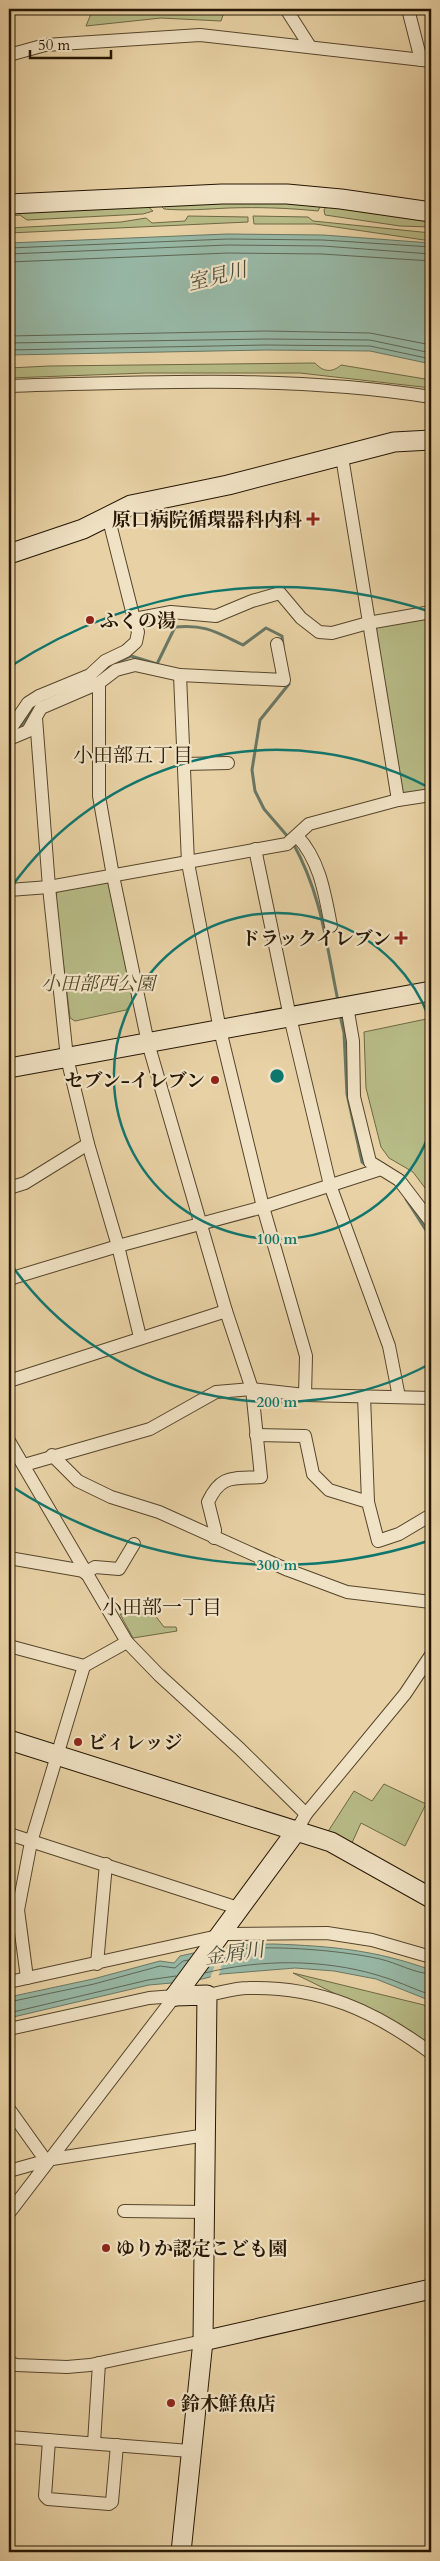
<svg xmlns="http://www.w3.org/2000/svg" width="440" height="2561" font-family="Cardo,'Noto Serif JP',serif">
	<rect width="100%" height="100%" fill="#e8d2a5"/>
	<filter id="stains"><feTurbulence type="fractalNoise" baseFrequency=".004" numOctaves="4"/><feColorMatrix values="0 0 0 0 .2 0 0 0 0 .09 0 0 0 0 .02 0 0 0 .5 -.17"/></filter>
	<radialGradient id="worn" r=".72"><stop offset=".6" stop-color="#630" stop-opacity="0"/><stop offset="1" stop-color="#630" stop-opacity=".3"/></radialGradient>
	<g fill="#b7bb86" stroke="#6e6845">
		<path d="M93 9H219L224 12 221 21 161 18 86 26Z"/>
		<path d="M156 201H323L318 211C289 208 259 207 229 208 207 209 186 211 164 209Z"/>
		<path d="M329 202 431 216V227L400 226 325 215 324 210Z"/>
		<path d="M144 203 153 211 143 214 27 220 20 215 9 216V209Z"/>
		<path d="M188 216 248 217V222L9 233V228L121 222 146 218 152 223 185 221Z"/>
		<path d="M253 216 308 217 313 221 431 233V241L315 224H254Z"/>
		<path d="M315 363C323 372 332 373 341 365L431 380V388L300 373H146L9 378V368L49 366Z"/>
		<path d="M431 613V795L398 800 368 623Z"/>
		<path d="M105 882 110 885 133 1002 126 1010 75 1021 70 1018 55 896 59 890Z"/>
		<path d="M431 1018V1196L413 1172 389 1158 381 1147 366 1088 364 1032Z"/>
		<path d="M120 1614H154L164 1627H176L177 1631 133 1638Z"/>
		<path d="M384 1784 426 1804 405 1846 361 1823 351 1845 327 1833 354 1791 372 1801Z"/>
		<path d="M293 1973 424 2005 431 2012V2046L411 2031Z"/>
	</g>
	<g fill="#97b8a6" stroke="#697765">
		<path d="M227 234 323 235 431 243V364L370 351 265 350 9 355V243Z"/>
		<path d="M273 1944C331 1946 376 1950 431 1970V2001L376 1979 334 1971 295 1968 222 1974 194 1981 149 1985 9 2018V1997L93 1979 160 1961 174 1963 180 1956 230 1945Z"/>
	</g>
	<path fill="#e8d2a5" d="M228 1943 218 1978 210 1979 222 1944Z"/>
	<g fill="none" stroke-linecap="round" stroke-linejoin="round">
		<g stroke="#5e6755" stroke-width="1">
			<path d="M9 248 228 239 323 240 431 247"/>
			<path d="M9 254 228 245 323 246 431 254"/>
			<path d="M9 262 228 253 322 254 431 261"/>
			<path d="M9 336 265 331 370 333 431 345"/>
			<path d="M9 343 265 339 370 340 431 353"/>
			<path d="M9 350 265 345 370 346 431 359"/>
			<path d="M220 1952C258 1943 341 1950 380 1959 397 1963 414 1973 431 1974"/>
			<path d="M232 1956H245L247 1959 224 1961 225 1958Z"/>
			<path d="M205 1973C260 1959 323 1959 377 1975 396 1980 413 1989 431 1995"/>
			<path d="M9 2002 94 1984 160 1966 175 1968 183 1961 189 1960"/>
			<path d="M9 2013 148 1980 176 1976"/>
		</g>
		<g stroke="#697765" stroke-width="3">
			<path d="M119 661 131 656 157 664 175 627C205 624 216 632 243 645L266 628 282 636 283 646"/>
			<path d="M288 679 289 684 260 720 252 770 255 791 264 809 289 838"/>
			<path d="M9 732 19 728 35 707"/>
			<path d="M293 843C322 896 326 943 338 1001"/>
			<path d="M340 1015 344 1033 347 1094 362 1162 366 1165"/>
			<path d="M406 1199 431 1238"/>
		</g>
		<defs>
			<g id="street">
				<path d="M286 9 309 45"/>
				<path d="M408 9 421 60"/>
				<path d="M9 55 45 45 200 35 431 61"/>
				<path d="M9 386C149 382 292 375 431 397"/>
				<path d="M342 457 398 800"/>
				<path d="M108 516 134 619 171 612 216 616 252 601 280 593 301 618 319 632 332 633 368 623 431 612"/>
				<path d="M180 675 188 863 220 1030 263 1207 306 1356 305 1395"/>
				<path d="M36 718 49 887 67 1058 88 1144 118 1246 140 1337"/>
				<path d="M13 725 28 703 39 696 90 675 105 661 126 651 136 642 138 632 134 619"/>
				<path d="M9 739 28 731 41 708 99 683"/>
				<path d="M184 764 228 763"/>
				<path d="M297 836C320 860 325 895 331 926"/>
				<path d="M255 849 290 1017 330 1185 389 1346 399 1397"/>
				<path d="M9 890 49 887 287 844 309 824 398 800 431 795"/>
				<path d="M347 1006 353 1041 354 1097 370 1162 399 1180 431 1222"/>
				<path d="M9 1188 25 1183 88 1144"/>
				<path d="M9 1279 118 1246 263 1207 381 1169"/>
				<path d="M226 1311 148 1043 113 876 99 796V683L116 670 135 665 180 675 284 680 277 644"/>
				<path d="M9 1381 226 1311 252 1389 261 1477C233 1479 221 1474 208 1502L215 1530 214 1538"/>
				<path d="M364 1396 368 1502"/>
				<path d="M256 1435 305 1436 313 1474 329 1490 368 1502 378 1541 399 1534 431 1515"/>
				<path d="M9 1441 127 1642 159 1675 240 1749 306 1814"/>
				<path d="M52 1455 78 1481 111 1497 159 1512 288 1570 347 1592 431 1602"/>
				<path d="M24 1465 150 1429 216 1392 252 1389 305 1395 431 1398"/>
				<path d="M9 1558 84 1571"/>
				<path d="M85 1573 95 1567 119 1569 134 1544"/>
				<path d="M9 1646 84 1666"/>
				<path d="M297 1830 306 1814 405 1694 431 1655"/>
				<path d="M9 1834 238 1908"/>
				<path d="M97 1964 106 1864"/>
				<path d="M27 1978 18 1910 31 1842 84 1666 127 1642"/>
				<path d="M9 1982 227 1934 327 1933 372 1940 431 1957"/>
				<path d="M207 1995C220 1993 234 1988 248 1988 320 1986 375 2011 431 2053"/>
				<path d="M9 2029 149 1998 175 1996"/>
				<path d="M9 2109 44 2158 52 2159"/>
				<path d="M9 2171 52 2159 206 2135"/>
				<path d="M124 2211 205 2212"/>
				<path d="M9 2213 175 1996"/>
				<path d="M9 2362 16 2365 67 2367 90 2365 203 2341"/>
				<path d="M9 2437 190 2451"/>
				<path d="M49 2440 45 2496 48 2499 109 2504 112 2502 117 2445"/>
				<path d="M94 2443 99 2363"/>
			</g>
			<g id="secondary">
				<path d="M9 204 222 194H287L341 199 431 212"/>
				<path d="M9 554 83 529 131 505 228 485 394 442 431 440"/>
				<path d="M9 1068 431 991"/>
				<path d="M9 1740 331 1842 431 1898"/>
				<path d="M175 1996 207 1995 203 2341 181 2552"/>
				<path d="M175 1996 297 1830"/>
				<path d="M203 2341 431 2289"/>
			</g>
		</defs>
		<use href="#street" stroke="#56452c" stroke-width="14"/>
		<use href="#secondary" stroke="#251604" stroke-width="21"/>
		<use href="#street" stroke="#f0e2c4" stroke-width="12"/>
		<use href="#secondary" stroke="#f0e2c4" stroke-width="19"/>
	</g>
	<g fill="none" stroke="#0f766e" stroke-width="2.5">
		<path d="M431 1129A163 163 0 1 1 431 1023"/>
		<path d="M430 1364A326 326 0 0 1 10 1263M10 889A326 326 0 0 1 430 788"/>
		<path d="M428 1541A489 489 0 0 1 11 1486M11 666A489 489 0 0 1 428 611"/>
	</g>
	<g fill="#8f2418" stroke="#f0e2c4" stroke-width="2">
		<path d="M310.5 511.5h5v5h5v5h-5v5h-5v-5h-5v-5h5z"/>
		<circle cx="90" cy="620" r="5"/>
		<path d="M398.5 930.5h5v5h5v5h-5v5h-5v-5h-5v-5h5z"/>
		<circle cx="215" cy="1080" r="5"/>
		<circle cx="78" cy="1742" r="5"/>
		<circle cx="106" cy="2248" r="5"/>
		<circle cx="171" cy="2403" r="5"/>
	</g>
	<g text-anchor="middle" stroke-width="4.5" stroke-linejoin="round" paint-order="stroke">
		<g font-size="19" font-weight="bold" fill="#251604" stroke="#f0e2c4" text-anchor="start">
			<text x="302" y="526" text-anchor="end">原口病院循環器科内科</text>
			<text x="100" y="627">ふくの湯</text>
			<text x="391" y="945" text-anchor="end">ドラックイレブン</text>
			<text x="205" y="1087" text-anchor="end">セブン-イレブン</text>
			<text x="88" y="1749">ビィレッジ</text>
			<text x="116" y="2255">ゆりか認定こども園</text>
			<text x="181" y="2410">鈴木鮮魚店</text>
		</g>
		<g font-size="19" font-style="italic" fill="#51482b" stroke="#f0e2c4">
			<text x="98" y="990">小田部西公園</text>
		</g>
		<g font-size="20" font-style="italic" fill="#4d4f3d" stroke="#f0e2c4">
			<text transform="translate(217 276) rotate(-14)" y="7">室見川</text>
			<text transform="translate(234 1953) rotate(-8)" y="7">金屑川</text>
		</g>
		<g font-size="20" fill="#251604" stroke="#f0e2c4">
			<text x="133" y="762">小田部五丁目</text>
			<text x="162" y="1614">小田部一丁目</text>
		</g>
	</g>
	<circle cx="277" cy="1076" r="8" fill="#0f766e" stroke="#f0e2c4" stroke-width="2.5"/>
	<g font-size="15" text-anchor="middle" font-weight="bold" fill="#0f766e" stroke="#f0e2c4" stroke-width="4.5" stroke-linejoin="round" paint-order="stroke">
		<text x="277" y="1244">100 m</text>
		<text x="277" y="1407">200 m</text>
		<text x="277" y="1570">300 m</text>
	</g>
	<rect width="440" height="2561" fill="none" stroke="#e8d2a5" stroke-width="30"/>
	<rect x="10" y="10" width="420" height="2541" fill="none" stroke="#251604" stroke-width="2.5"/>
	<rect x="15" y="15" width="410" height="2531" fill="none" stroke="#251604"/>
	<path d="M30 50v8h81v-8" fill="none" stroke="#251604" stroke-width="2.5"/>
	<text x="38" y="50" font-size="15" fill="#251604" stroke="#f0e2c4" stroke-width="4" paint-order="stroke">50 m</text>
	<rect width="100%" height="100%" filter="url(#stains)"/>
	<rect width="100%" height="100%" fill="url(#worn)"/>
</svg>
